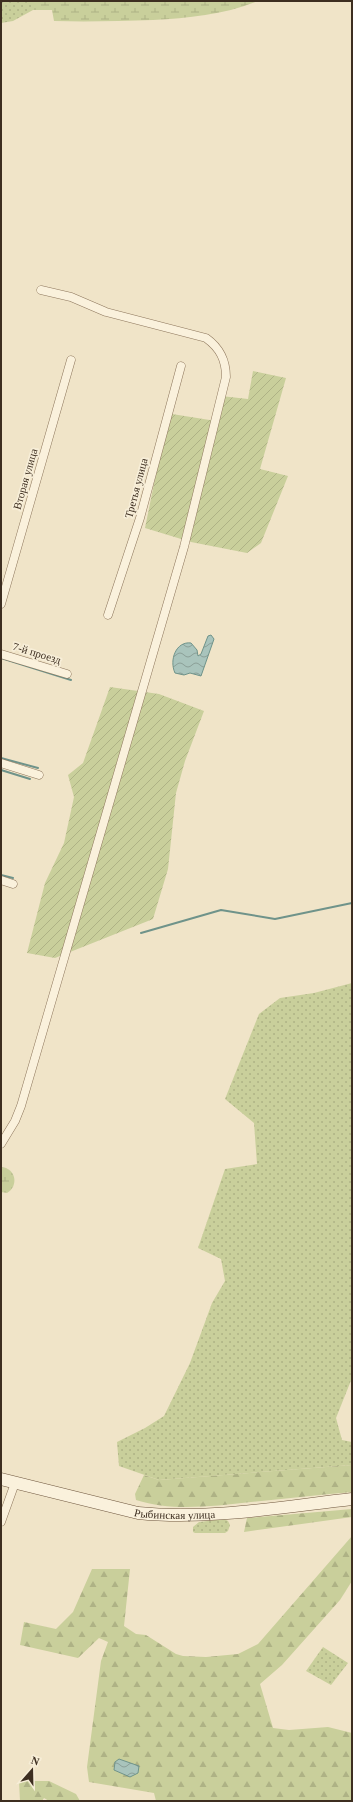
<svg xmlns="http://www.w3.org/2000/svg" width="353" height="1802" font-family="'Times New Roman',serif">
	<defs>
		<pattern id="grass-dots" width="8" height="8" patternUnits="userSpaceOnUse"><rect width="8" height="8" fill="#c9cf9b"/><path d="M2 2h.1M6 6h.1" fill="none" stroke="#aeb285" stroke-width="1.8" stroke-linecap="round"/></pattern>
		<pattern id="forest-firs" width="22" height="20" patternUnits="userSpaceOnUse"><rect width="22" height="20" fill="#c9cf9b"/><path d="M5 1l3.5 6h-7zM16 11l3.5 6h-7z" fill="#aeb285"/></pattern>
		<pattern id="wetland-marsh" width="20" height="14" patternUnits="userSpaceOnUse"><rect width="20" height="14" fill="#c9cf9b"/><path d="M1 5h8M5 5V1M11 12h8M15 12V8" fill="none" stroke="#aeb285"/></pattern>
		<pattern id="garden-furrows" width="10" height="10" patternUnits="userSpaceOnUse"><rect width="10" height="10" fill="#c9cf9b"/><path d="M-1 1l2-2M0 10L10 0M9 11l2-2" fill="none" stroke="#aeb285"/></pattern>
		<pattern id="water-waves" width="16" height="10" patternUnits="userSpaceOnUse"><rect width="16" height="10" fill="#a9c4bc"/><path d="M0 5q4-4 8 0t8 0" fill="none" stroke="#8ba098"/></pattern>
	</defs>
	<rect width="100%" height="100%" fill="#f0e4c8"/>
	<g fill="url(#grass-dots)">
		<path d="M1 1H33V10L13 21 1 23Z"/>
		<path d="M352 983V1378L336 1418 342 1440 352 1442V1465L159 1480 119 1466 117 1442 145 1428 164 1416 190 1363 212 1303 225 1281 221 1259 198 1248 225 1169 257 1164 254 1123 225 1099 259 1014 280 998 314 993Z"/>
		<path d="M224 1519 228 1521 230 1525 228 1531 225 1533H195L193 1532V1527L199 1522Z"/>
		<path d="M323 1647 348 1663 331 1685 306 1671Z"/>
	</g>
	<g fill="url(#forest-firs)">
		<path d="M352 1465V1492C318 1495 285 1499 251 1502 213 1506 173 1512 136 1500L135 1494 144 1475 159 1480Z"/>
		<path d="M352 1509V1517L244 1532 247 1518Z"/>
		<path d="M352 1536V1581L340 1600 282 1665 260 1684 273 1728 289 1730 328 1727 352 1733V1801H156L154 1793 89 1782 87 1767 101 1661 108 1642 99 1638 78 1658 20 1645 24 1622 56 1629 73 1612 92 1569H130L124 1626 136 1634 146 1635 176 1654 183 1656 206 1657 238 1654 258 1644Z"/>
		<path d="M19 1781H49L76 1794 80 1801H49L44 1798 42 1801H20Z"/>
	</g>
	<g fill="url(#wetland-marsh)">
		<path d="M33 1H258C224 15 189 18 153 20 120 21 88 22 54 21L52 10H33Z"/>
		<path d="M1 1167C16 1168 19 1186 7 1193L1 1192Z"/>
	</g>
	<g fill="url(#garden-furrows)">
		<path d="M253 371 286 378 260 469 288 476 261 543 247 553 191 542 145 528 156 474 172 414 216 421 221 396 248 399Z"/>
		<path d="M110 687 159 694 204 711 185 761 176 793 168 869 153 919 55 958 27 953 45 883 64 843 74 797 68 775 83 763Z"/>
	</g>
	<g fill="url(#water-waves)" stroke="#6f938a">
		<path d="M211 635 214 639 201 676 190 673 184 675 175 673C169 660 176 641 191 643L197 650 198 656 201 654 208 636Z"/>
		<path d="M119 1759 139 1766 138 1773 130 1777 114 1770 115 1762Z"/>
	</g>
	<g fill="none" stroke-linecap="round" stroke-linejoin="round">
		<g stroke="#6f938a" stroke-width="2">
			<path d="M1 658 71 680"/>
			<path d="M1 758 38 768"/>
			<path d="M1 770 30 779"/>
			<path d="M1 875 13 878"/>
			<path d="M141 933 221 910 275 919 352 903"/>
		</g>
		<defs>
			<g id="minor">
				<path d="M1 604 71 360"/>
				<path d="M108 615 140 518 181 366"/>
				<path d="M1 654 67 674"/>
				<path d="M1 763 39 775"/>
				<path d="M1 880 13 884"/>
				<path d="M1 1144 15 1121 21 1106 184 547 226 377C226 360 220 348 206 338L106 312 71 297 41 290"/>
				<path d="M1 1522 15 1483"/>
			</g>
			<g id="secondary">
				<path id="s1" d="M1 1479 138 1513C209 1520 281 1507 352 1499"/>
			</g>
		</defs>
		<use href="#minor" stroke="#8d765c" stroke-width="9"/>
		<use href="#secondary" stroke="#6f573f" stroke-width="13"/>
		<use href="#minor" stroke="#faf1dc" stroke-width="8"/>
		<use href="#secondary" stroke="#faf1dc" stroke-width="12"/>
	</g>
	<g text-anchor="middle" stroke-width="3.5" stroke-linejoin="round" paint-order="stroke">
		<g font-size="11" fill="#3d2e20" stroke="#f7eed8">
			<text transform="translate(25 479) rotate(-74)" y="4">Вторая улица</text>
			<text transform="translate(136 488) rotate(-75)" y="4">Третья улица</text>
			<text transform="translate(37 653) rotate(17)" y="4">7-й проезд</text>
			<text dy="4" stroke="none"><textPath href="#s1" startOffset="178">Рыбинская улица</textPath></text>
		</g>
	</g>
	<rect width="353" height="1802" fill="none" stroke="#3d2e20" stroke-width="4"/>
	<g transform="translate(32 1770) rotate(20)" stroke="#f7eed8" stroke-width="3" paint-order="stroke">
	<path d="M0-3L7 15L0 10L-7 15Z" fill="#3d2e20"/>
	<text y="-6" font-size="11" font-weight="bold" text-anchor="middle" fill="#3d2e20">N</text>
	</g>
</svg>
